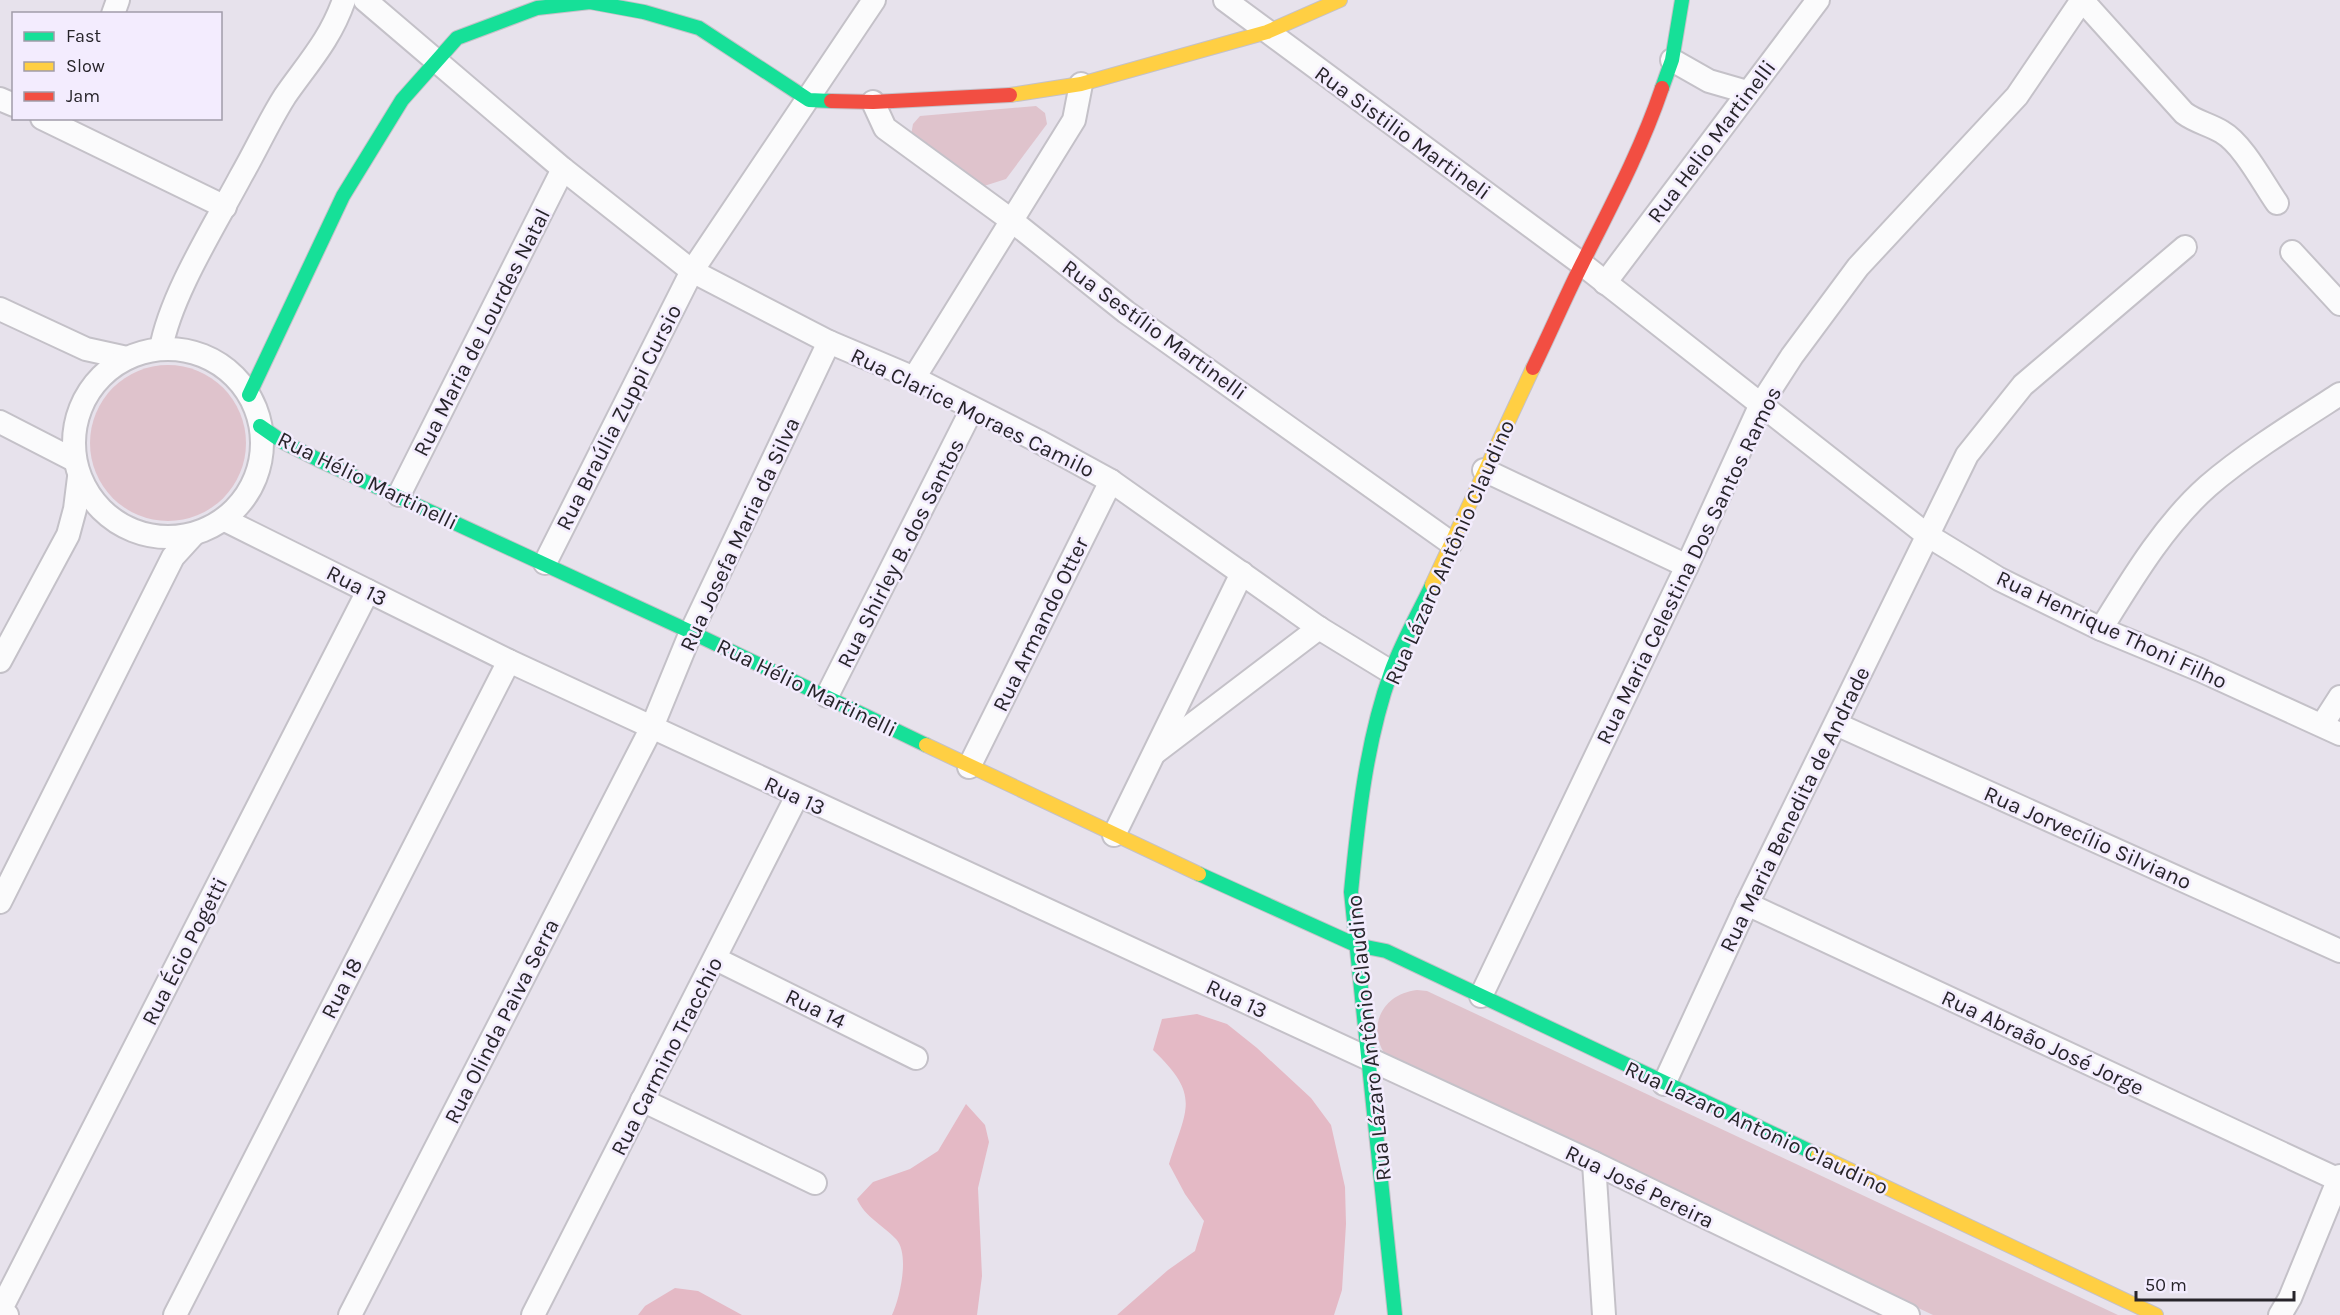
<svg xmlns="http://www.w3.org/2000/svg" width="2340" height="1315" font-family="Karla,sans-serif">
	<rect width="100%" height="100%" fill="#e7e2ec"/>
	<g fill="#dfc3cc">
		<path d="M1036 106 1045 113 1047 124 1006 179 984 186 976 185 911 135 913 124 920 116Z"/>
		<circle cx="168" cy="443" r="78"/>
		<path d="M1417 990 1427 991 2118 1315H1933L1388 1059C1365 1029 1381 994 1417 990Z"/>
	</g>
	<g fill="#e4b9c5">
		<path d="M1197 1014 1227 1024 1257 1048 1311 1098 1331 1125 1345 1187 1346 1224 1342 1290 1334 1315H1117L1168 1270 1195 1251 1204 1221 1185 1194 1169 1164C1187 1107 1201 1096 1153 1050L1162 1019Z"/>
		<path d="M966 1104 985 1125 989 1142 978 1188 982 1276 977 1315H892C900 1298 910 1254 896 1239 883 1225 865 1217 857 1199L873 1182 910 1169 938 1151Z"/>
		<path d="M675 1288 698 1291 742 1315H638L645 1306Z"/>
	</g>
	<g fill="none" stroke-linecap="round" stroke-linejoin="round">
		<defs>
			<g id="street">
				<path d="M365 0 563 169 692 271 829 342 914 378 1038 441 1111 481 1319 628 1391 672"/>
				<path d="M1225 0 1582 264 1927 535 1999 579 2101 629 2200 670 2340 734"/>
				<path d="M2082 0 2184 113C2196 122 2209 124 2222 132 2243 144 2263 183 2277 203"/>
				<path d="M113 14 118 0"/>
				<path d="M1672 60 1709 81 1747 92"/>
				<path d="M0 99 14 105"/>
				<path d="M873 102 885 128 1011 220 1126 312 1451 543"/>
				<path d="M42 118 225 207"/>
				<path d="M2292 252 2340 304"/>
				<path d="M1605 283 1818 0"/>
				<path d="M0 309 86 349 127 358"/>
				<circle cx="168" cy="443" r="94"/>
				<path d="M161 349C170 296 215 225 241 176 256 150 269 121 285 96 308 63 330 40 344 0"/>
				<path d="M914 378 1074 120 1081 84"/>
				<path d="M0 422 74 460"/>
				<path d="M1484 470 1687 566"/>
				<path d="M399 495 563 169"/>
				<path d="M225 520 509 661 1594 1163 1908 1315"/>
				<path d="M545 563 692 271 874 0"/>
				<path d="M2101 629C2132 579 2164 525 2208 486 2245 454 2298 421 2340 394"/>
				<path d="M0 661 68 535 75 509 79 477"/>
				<path d="M827 696 972 409"/>
				<path d="M1836 724 2340 951"/>
				<path d="M2322 725 2340 697"/>
				<path d="M1156 752 1319 628"/>
				<path d="M969 767 1111 481"/>
				<path d="M1114 835 1242 573"/>
				<path d="M0 902 173 557 194 534"/>
				<path d="M1747 904 2339 1180"/>
				<path d="M716 959 916 1058"/>
				<path d="M1481 996 1687 566 1761 404 1792 356 1858 267 2017 96 2082 0"/>
				<path d="M1664 1084 1747 904 1967 455 2023 385 2185 247"/>
				<path d="M642 1100 815 1183"/>
				<path d="M1594 1163 1604 1315"/>
				<path d="M7 1315 0 1311 368 591"/>
				<path d="M175 1315 509 661"/>
				<path d="M350 1315 652 727 691 632 829 342"/>
				<path d="M533 1315 797 796"/>
				<path d="M2280 1315 2290 1298 2340 1176"/>
			</g>
			<g id="fast">
				<path d="M1662 88 1672 60 1682 0"/>
				<path d="M249 395 343 196 402 100 457 38 537 8 590 2 644 12 699 28 809 100 831 101"/>
				<path d="M260 426 283 442 325 463 691 632 926 745"/>
				<path d="M1199 874 1356 945 1386 951 1818 1155"/>
				<path d="M1395 1315 1351 892C1358 819 1366 742 1391 672 1402 642 1418 614 1432 585"/>
			</g>
			<g id="slow">
				<path d="M1010 95 1081 84 1267 32 1340 0"/>
				<path d="M1432 585 1533 368"/>
				<path d="M926 745 1199 874"/>
				<path d="M1818 1155 2156 1315"/>
			</g>
			<g id="jam">
				<path d="M831 101 873 102 1010 95"/>
				<path d="M1533 368C1550 333 1565 298 1582 264 1611 206 1641 150 1662 88"/>
			</g>
		</defs>
		<use href="#street" stroke="#c4c1c8" stroke-width="26"/>
		<use href="#fast" stroke="#c4c1c8" stroke-width="16"/>
		<use href="#slow" stroke="#c4c1c8" stroke-width="16"/>
		<use href="#jam" stroke="#c4c1c8" stroke-width="16"/>
		<use href="#street" stroke="#fbfbfc" stroke-width="22"/>
		<use href="#fast" stroke="#16e098" stroke-width="14"/>
		<use href="#slow" stroke="#ffcf43" stroke-width="14"/>
		<use href="#jam" stroke="#f24e42" stroke-width="14"/>
	</g>
	<g text-anchor="middle" stroke-width="5" stroke-linejoin="round" paint-order="stroke">
		<g font-size="22" fill="#27242a" stroke="#f3ecfe">
			<text transform="translate(1403 132) rotate(36)" y="8">Rua Sistilio Martineli</text>
			<text transform="translate(1711 141) rotate(-53)" y="8">Rua Helio Martinelli</text>
			<text transform="translate(1155 329) rotate(36)" y="8">Rua Sestílio Martinelli</text>
			<text transform="translate(481 332) rotate(-63)" y="8">Rua Maria de Lourdes Natal</text>
			<text transform="translate(973 412) rotate(26)" y="8">Rua Clarice Moraes Camilo</text>
			<text transform="translate(618 417) rotate(-63)" y="8">Rua Braúlia Zuppi Cursio</text>
			<text transform="translate(368 480) rotate(26)" y="8">Rua Hélio Martinelli</text>
			<text transform="translate(739 534) rotate(-65)" y="8">Rua Josefa Maria da Silva</text>
			<text transform="translate(1449 552) rotate(-66)" y="8">Rua Lázaro Antônio Claudino</text>
			<text transform="translate(900 553) rotate(-63)" y="8">Rua Shirley B. dos Santos</text>
			<text transform="translate(1688 565) rotate(-64)" y="8">Rua Maria Celestina Dos Santos Ramos</text>
			<text transform="translate(357 585) rotate(27)" y="8">Rua 13</text>
			<text transform="translate(1040 624) rotate(-64)" y="8">Rua Armando Otter</text>
			<text transform="translate(2112 629) rotate(25)" y="8">Rua Henrique Thoni Filho</text>
			<text transform="translate(807 687) rotate(26)" y="8">Rua Hélio Martinelli</text>
			<text transform="translate(795 795) rotate(25)" y="8">Rua 13</text>
			<text transform="translate(1794 809) rotate(-64)" y="8">Rua Maria Benedita de Andrade</text>
			<text transform="translate(2088 837) rotate(24)" y="8">Rua Jorvecílio Silviano</text>
			<text transform="translate(184 951) rotate(-63)" y="8">Rua Écio Pogetti</text>
			<text transform="translate(341 988) rotate(-63)" y="8">Rua 18</text>
			<text transform="translate(1237 998) rotate(25)" y="8">Rua 13</text>
			<text transform="translate(816 1008) rotate(26)" y="8">Rua 14</text>
			<text transform="translate(501 1021) rotate(-63)" y="8">Rua Olinda Paiva Serra</text>
			<text transform="translate(1368 1038) rotate(-96)" y="8">Rua Lázaro Antônio Claudino</text>
			<text transform="translate(2043 1042) rotate(25)" y="8">Rua Abraão José Jorge</text>
			<text transform="translate(666 1056) rotate(-63)" y="8">Rua Carmino Tracchio</text>
			<text transform="translate(1757 1127) rotate(25)" y="8">Rua Lazaro Antonio Claudino</text>
			<text transform="translate(1640 1186) rotate(26)" y="8">Rua José Pereira</text>
		</g>
	</g>
	<rect x="12" y="12" width="210" height="108" fill="#f3ecfe" stroke="#a19ca9" stroke-width="1.5"/>
	<rect x="24" y="32" width="30" height="9" fill="#16e098" stroke="#a19ca9" stroke-width="1.5"/>
	<text x="66" y="42" font-size="18" fill="#27242a">Fast</text>
	<rect x="24" y="62" width="30" height="9" fill="#ffcf43" stroke="#a19ca9" stroke-width="1.5"/>
	<text x="66" y="72" font-size="18" fill="#27242a">Slow</text>
	<rect x="24" y="92" width="30" height="9" fill="#f24e42" stroke="#a19ca9" stroke-width="1.5"/>
	<text x="66" y="102" font-size="18" fill="#27242a">Jam</text>
	<path d="M2136 1291v9h158v-9" fill="none" stroke="#27242a" stroke-width="3"/>
	<text x="2145" y="1291" font-size="18" fill="#27242a" stroke="#f3ecfe" stroke-width="4.5" paint-order="stroke">50 m</text>
</svg>
